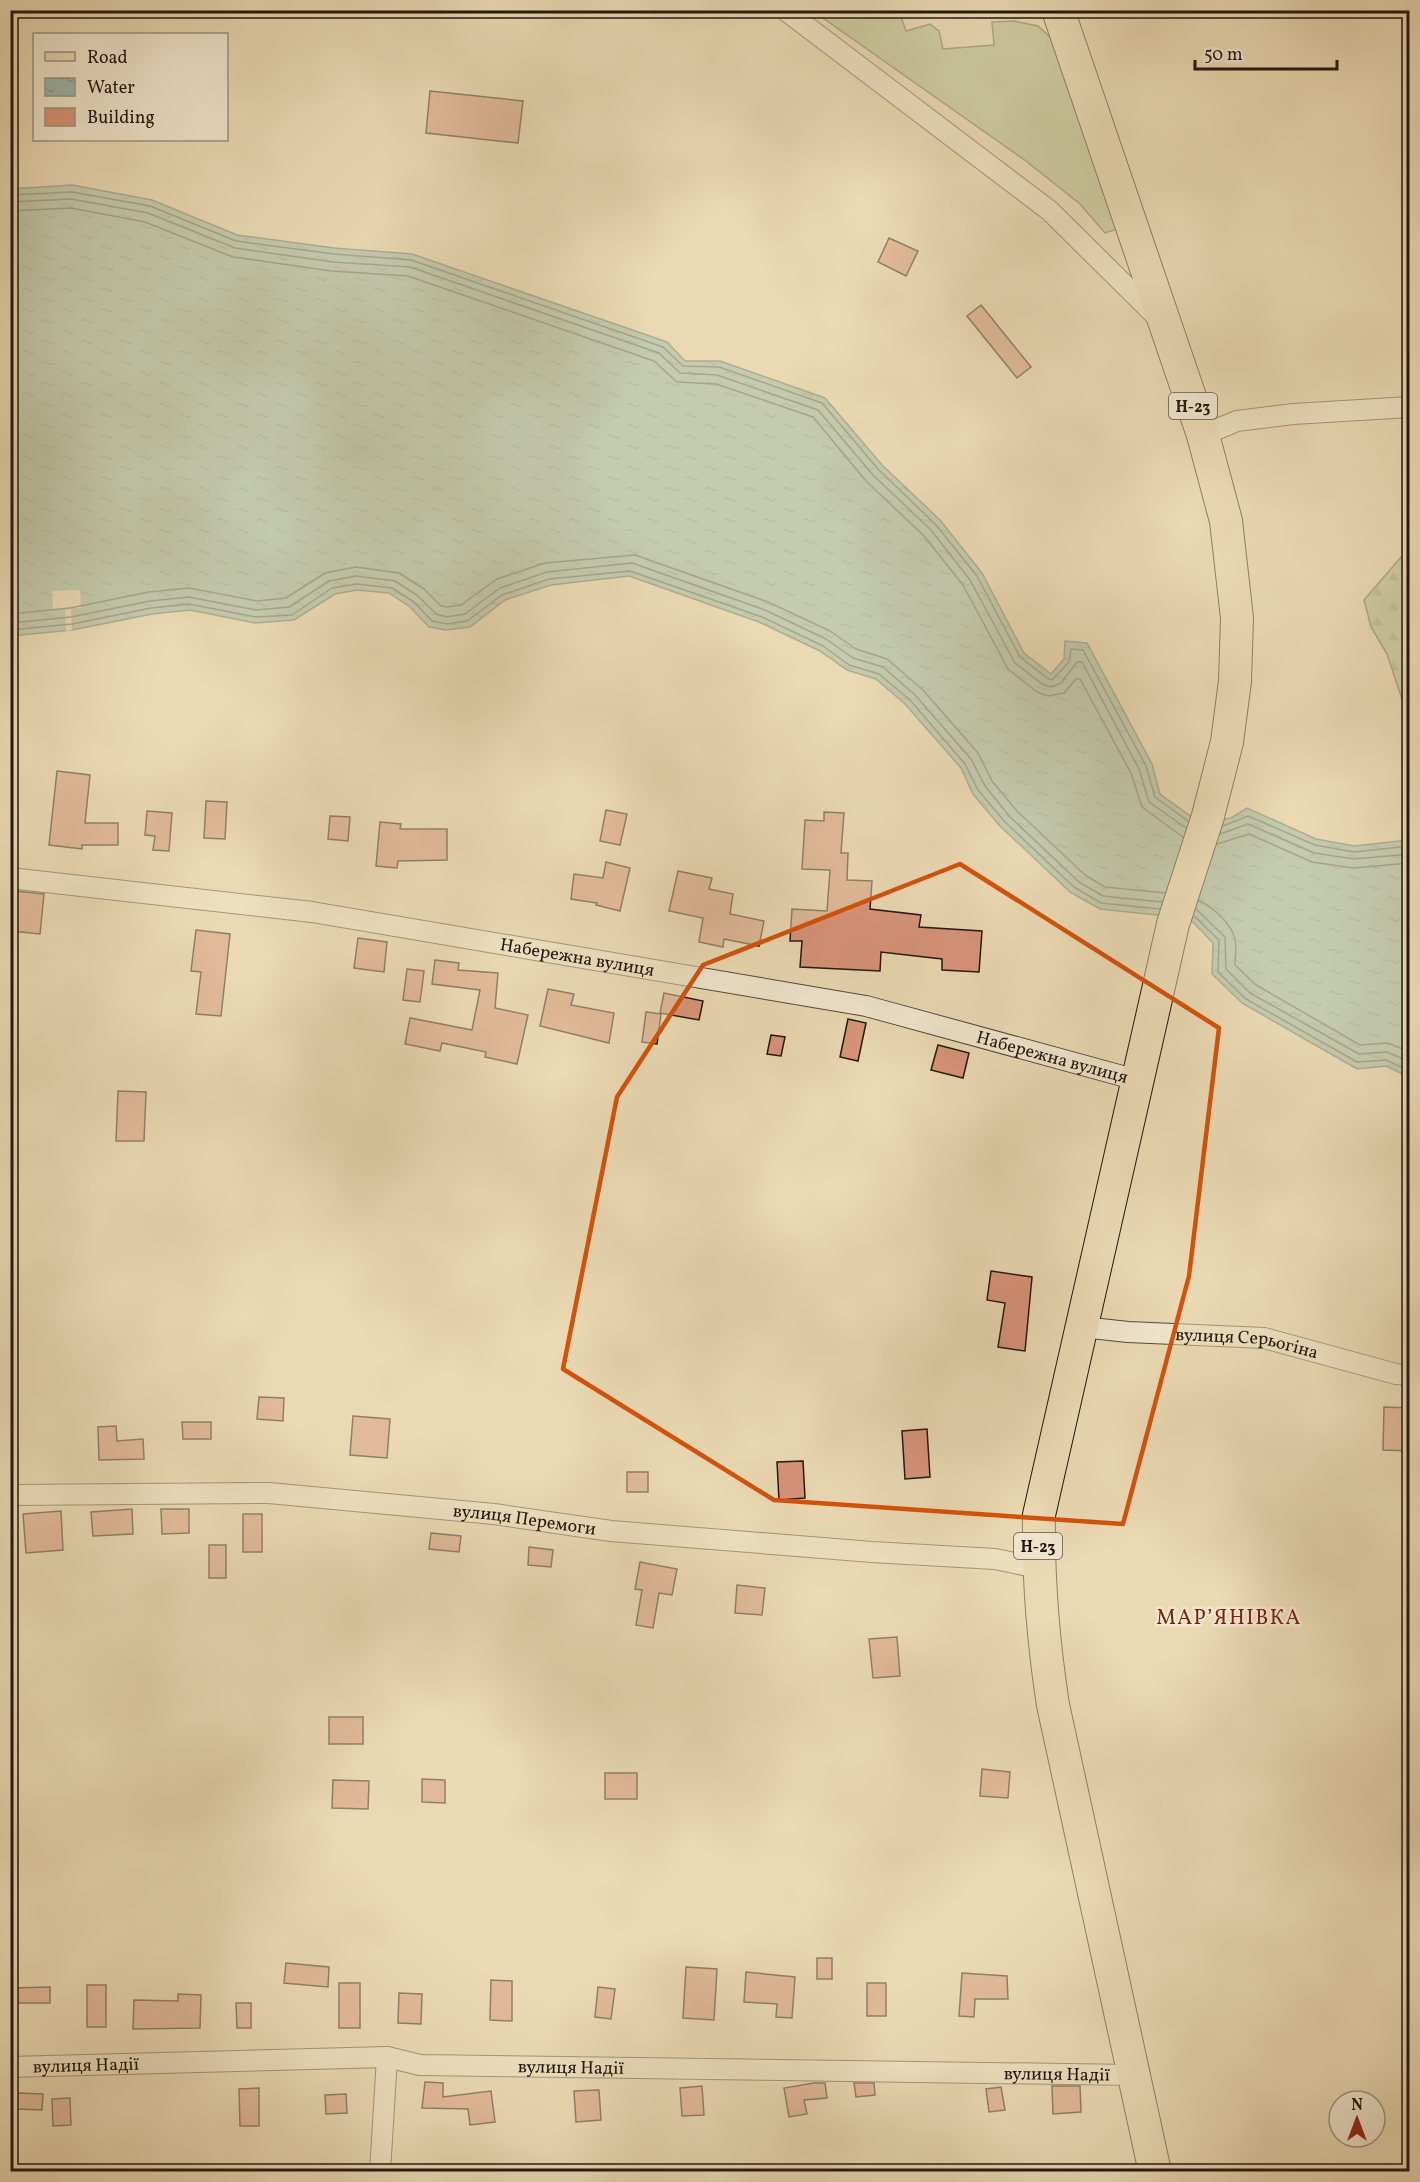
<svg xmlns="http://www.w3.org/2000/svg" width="1420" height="2182" font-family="Vollkorn,serif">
	<defs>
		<pattern id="forest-firs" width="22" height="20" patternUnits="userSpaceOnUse" patternTransform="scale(1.5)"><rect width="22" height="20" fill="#b0c091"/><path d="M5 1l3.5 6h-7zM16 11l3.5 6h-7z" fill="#97a47c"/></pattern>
		<pattern id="water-ripples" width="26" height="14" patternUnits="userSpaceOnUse" patternTransform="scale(1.5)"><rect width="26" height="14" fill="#98baa9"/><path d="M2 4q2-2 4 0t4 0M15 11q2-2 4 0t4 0" fill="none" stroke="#839f90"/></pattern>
	</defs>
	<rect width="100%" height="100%" fill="#ead9b3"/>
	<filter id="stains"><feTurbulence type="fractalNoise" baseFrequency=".00333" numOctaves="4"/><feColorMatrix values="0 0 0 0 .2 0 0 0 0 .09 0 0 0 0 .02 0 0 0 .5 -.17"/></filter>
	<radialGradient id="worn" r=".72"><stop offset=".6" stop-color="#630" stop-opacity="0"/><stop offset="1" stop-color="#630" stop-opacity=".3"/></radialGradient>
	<path fill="#b0c091" stroke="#6a6c50" stroke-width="1.5" d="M813 11H899L906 31 930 24 939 31 943 49 994 45 992 22 1014 21 1038 26 1062 48 1123 227 1105 233 1080 204 1026 161Z"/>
	<path fill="url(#forest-firs)" stroke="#6a6c50" stroke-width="1.5" d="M1409 548V705L1403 702 1387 654 1371 627 1364 600Z"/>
	<path fill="url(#water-ripples)" stroke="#69796c" stroke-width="1.5" d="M72 185 152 200 237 235 334 248 412 254 667 342 685 361H720L825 398 882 465 940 520 982 573 1024 653 1051 674 1064 659 1065 641 1087 643 1152 764 1160 794 1189 815 1216 821 1231 818 1247 808 1316 839 1354 846 1409 840V1077L1386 1066 1357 1069 1242 1003 1212 974 1213 943 1193 922 1166 916 1100 909 1070 892 1000 826 973 794 961 768 905 704 876 679 847 670 820 651 759 622 629 576 551 585 505 600 470 627 446 630 429 627 410 607 389 593 357 590 335 594 294 620 255 623 190 610 152 614 72 630 11 636 10 189Z"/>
	<path fill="#ead9b3" d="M80 590 81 608H71L72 630 66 631 65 609H53L52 591Z"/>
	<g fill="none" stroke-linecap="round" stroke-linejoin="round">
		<g stroke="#5e685c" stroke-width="1.5">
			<path d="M10 195 72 192 150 206 236 241 334 254 411 260 663 347 683 366 719 367 822 403 878 469 936 525 977 576 1020 657 1047 678 1052 680 1069 662 1071 649 1083 650 1146 766 1155 797 1188 821"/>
			<path d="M10 202 71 199 148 213 235 248 333 262 410 267 659 353 680 373 717 375 818 410 873 475 931 530 970 580 1015 663 1042 684 1051 687 1061 683 1077 662H1082L1139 769 1149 802 1186 828"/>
			<path d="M10 211 71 208 145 222 233 257 332 271 408 276 654 361 677 382 716 384 813 417 866 481 924 536 963 585 1008 669 1037 692 1048 696 1064 693 1076 679H1080L1131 773 1142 807 1183 837"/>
			<path d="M10 614 70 608 149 592 189 588 257 601 286 598 325 573 356 567 399 573 424 589 441 606 447 607 461 605 497 579 545 563 635 555 768 602 830 631 856 649 887 659 922 689 978 753 992 781 1017 811 1085 875 1105 887 1165 893"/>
			<path d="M10 623 71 617 150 601 189 597 256 610 289 607 329 581 356 576 395 581 418 596 436 614 447 617 465 614 500 588 547 572 632 563 765 610 826 639 853 658 883 667 915 695 971 759 985 786 1010 817 1079 882 1103 896 1162 902"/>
			<path d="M10 630 72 624 151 608 189 604 256 617 292 615 332 588 357 584 392 588 414 602 432 621 447 624 467 621 502 595 549 579 630 571 762 617 823 646 849 665 879 674 910 700 965 764 978 790 1005 822 1074 887 1101 903 1160 909"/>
			<path d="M1223 826 1248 816 1315 845 1354 852 1410 846"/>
			<path d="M1220 834 1248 824 1314 853 1354 859 1410 854"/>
			<path d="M1217 844 1249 834 1312 862 1353 868 1410 863"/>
			<path d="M1199 901C1212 906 1233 925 1235 940 1237 948 1235 957 1235 965L1256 985 1360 1045 1388 1043 1410 1052"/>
			<path d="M1196 909 1225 937 1226 969 1250 993 1359 1054 1387 1052 1410 1062"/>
			<path d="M1194 916 1219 940 1218 972 1246 999 1357 1062 1386 1060 1410 1071"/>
		</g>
	</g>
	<g fill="#d8947a" stroke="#231710" stroke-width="1.5">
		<path d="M430 91 523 101 518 143 426 133Z"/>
		<path d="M889 238 918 251 906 276 878 262Z"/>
		<path d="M981 305 1031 367 1017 378 967 316Z"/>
		<path d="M57 771 90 775 85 823H118V845H82V849L49 845Z"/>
		<path d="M206 801 227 802 225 839 204 838Z"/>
		<path d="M606 810 627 814 620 845 600 841Z"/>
		<path d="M147 811 172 813 169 851 153 850 155 836 145 835Z"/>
		<path d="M824 812 844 813 841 853H848L847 880 872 881 870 909 921 915 919 927 982 931 979 972 942 970V959L881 952 880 971 800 967 802 941H790L792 909 827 911 830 870 802 869 805 820 824 821Z"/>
		<path d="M330 816 350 817 348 841 328 839Z"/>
		<path d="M380 822 401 824 400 829H447V860L398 861 397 868 376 866Z"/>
		<path d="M606 862 630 868 620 911 596 905 597 903 571 899 574 874 603 878Z"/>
		<path d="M678 871 712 878 709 889 733 894 730 914 764 921 759 946 724 939 723 947 699 942 703 918 669 911Z"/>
		<path d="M15 891 44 894 40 934 11 931Z"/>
		<path d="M196 930 230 934 221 1016 196 1014 201 972 191 971Z"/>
		<path d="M358 938 387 942 384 972 354 968Z"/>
		<path d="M435 960 459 963 458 970 498 973 495 1008 528 1015 517 1064 485 1057 486 1052 442 1043 440 1051 405 1044 410 1018 472 1030 480 990 432 984Z"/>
		<path d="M407 969 424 971 420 1002 403 1000Z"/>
		<path d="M548 989 574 994 571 1005 614 1013 609 1043 540 1026Z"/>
		<path d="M664 993 703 1001 699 1020 660 1013Z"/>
		<path d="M646 1012 661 1014 657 1044 642 1042Z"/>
		<path d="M848 1019 866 1023 858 1061 840 1057Z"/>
		<path d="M771 1035 785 1037 781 1056 767 1054Z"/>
		<path d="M938 1045 969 1053 963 1078 931 1070Z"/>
		<path d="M118 1091 146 1092 144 1141H116Z"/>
		<path d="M991 1271 1032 1277 1025 1351 998 1347 1005 1303 987 1300Z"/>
		<path d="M259 1397 284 1398 283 1421 257 1419Z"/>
		<path d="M1384 1407 1410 1408V1451L1383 1450Z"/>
		<path d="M353 1416 390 1419 387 1458 350 1455Z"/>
		<path d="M182 1422H211V1439H183Z"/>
		<path d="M116 1426 117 1441 143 1439 144 1459 99 1460 98 1427Z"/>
		<path d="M927 1429 930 1477 905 1479 902 1431Z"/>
		<path d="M803 1461 805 1498 779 1500 777 1462Z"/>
		<rect x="627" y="1472" width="21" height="20"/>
		<path d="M132 1509 133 1534 93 1536 91 1512Z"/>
		<path d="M161 1509H189V1533L162 1534Z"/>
		<path d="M61 1511 63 1550 26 1553 23 1514Z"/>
		<rect x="243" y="1514" width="19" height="38"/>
		<path d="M431 1533 461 1536 459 1552 429 1549Z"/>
		<rect x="209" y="1545" width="17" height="33"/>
		<path d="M529 1547 553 1550 551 1567 528 1565Z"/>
		<path d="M640 1562 677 1569 672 1595 659 1593 653 1628 636 1625 642 1590 635 1589Z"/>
		<path d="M737 1585 765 1588 762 1615 735 1613Z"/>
		<path d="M897 1637 900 1676 873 1678 869 1639Z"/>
		<rect x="329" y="1717" width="34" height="27"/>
		<path d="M982 1769 1010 1772 1008 1798 980 1796Z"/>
		<rect x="605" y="1773" width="32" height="26"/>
		<path d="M422 1779 445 1780V1803L422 1802Z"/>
		<path d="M333 1780 369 1781 368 1809 332 1808Z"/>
		<rect x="817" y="1958" width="15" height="21"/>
		<path d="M286 1963 329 1967 328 1987 284 1983Z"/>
		<path d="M686 1967 717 1969 714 2020 683 2018Z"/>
		<path d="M746 1972 795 1977 792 2018 776 2017 777 2004 744 2002Z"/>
		<path d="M962 1973 1007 1976 1008 1999H975L974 2017 959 2016Z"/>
		<path d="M491 1980 512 1981V2021L490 2020Z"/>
		<rect x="339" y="1983" width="21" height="45"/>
		<rect x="867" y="1983" width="19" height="33"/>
		<rect x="87" y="1985" width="19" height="42"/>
		<path d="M50 1987V2003H10V1988Z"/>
		<path d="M598 1987 615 1989 611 2019 595 2017Z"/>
		<path d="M399 1993 422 1994 421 2024 398 2023Z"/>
		<path d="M178 1994 201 1995 200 2028 133 2029 134 2000 178 2001Z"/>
		<path d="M236 2003H251V2028H237Z"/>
		<path d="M425 2082 443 2083V2097L491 2091 495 2122 470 2125 468 2109 422 2108Z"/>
		<path d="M814 2083H825L827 2098 804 2100 807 2114 789 2117 784 2088Z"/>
		<path d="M854 2083H874L875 2095 856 2097Z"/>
		<path d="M702 2086 704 2115 682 2116 680 2088Z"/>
		<path d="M1052 2086H1080L1081 2112 1053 2114Z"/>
		<path d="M1001 2087 1005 2110 989 2112 986 2089Z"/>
		<path d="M259 2088V2126H240L239 2089Z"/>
		<path d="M599 2090 601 2120 576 2122 574 2091Z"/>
		<path d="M18 2093 43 2094 42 2110 17 2109Z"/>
		<path d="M346 2094 347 2113 326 2114 325 2095Z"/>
		<path d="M70 2098 71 2125 53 2126 52 2099Z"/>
	</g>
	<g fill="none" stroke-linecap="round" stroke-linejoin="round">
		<defs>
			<g id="minor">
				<path d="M785 10 1050 211 1160 320"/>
				<path d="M1203 435 1237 421 1293 414 1410 407"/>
				<path id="s1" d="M10 878 312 912 866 1006 1137 1080"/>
				<path id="s2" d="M1082 1327 1128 1332 1264 1338 1396 1374 1410 1375"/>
				<path id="s3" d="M10 1495 269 1493 494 1514 611 1531 872 1552 995 1559 1038 1568"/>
				<path id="s4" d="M10 2067 387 2057 420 2065 1133 2075"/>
				<path d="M380 2172 387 2057"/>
			</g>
			<path id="primary" d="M1058 10 1203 435 1226 521 1237 618 1235 681 1227 742 1208 816 1173 924 1039 1515C1038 1581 1043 1640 1053 1705L1155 2172"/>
		</defs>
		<use href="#minor" stroke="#554839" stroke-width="22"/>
		<use href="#primary" stroke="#231710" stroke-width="34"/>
		<use href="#minor" stroke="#f1e6ce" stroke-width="20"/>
		<use href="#primary" stroke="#ead9b3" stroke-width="32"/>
	</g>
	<path d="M0 0H1420V2182H0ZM960 864 1219 1028 1189 1276 1123 1524 774 1500 563 1369 617 1097 703 965Z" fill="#ead9b3" fill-opacity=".55" fill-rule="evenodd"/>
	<path fill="none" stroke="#d4520c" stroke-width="4.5" stroke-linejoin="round" d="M960 864 1219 1028 1189 1276 1123 1524 774 1500 563 1369 617 1097 703 965Z"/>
	<g text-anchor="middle" stroke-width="5" stroke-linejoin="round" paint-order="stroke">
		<g fill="#f1e6ce" stroke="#615549" stroke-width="1.5">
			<rect x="1169" y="393" width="48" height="26" rx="4.5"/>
			<rect x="1014" y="1533" width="48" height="26" rx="4.5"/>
		</g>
		<g font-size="16" font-weight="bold" fill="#231710">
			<text x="1193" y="412">Н-23</text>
			<text x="1038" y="1552">Н-23</text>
		</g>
		<g font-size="18" fill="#231710" stroke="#f1e6ce">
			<text dy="6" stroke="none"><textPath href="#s1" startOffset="573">Набережна вулиця</textPath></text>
			<text dy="6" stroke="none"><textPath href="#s1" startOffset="1059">Набережна вулиця</textPath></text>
			<text dy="6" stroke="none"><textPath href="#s2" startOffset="166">вулиця Серьогіна</textPath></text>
			<text dy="6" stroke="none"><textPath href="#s3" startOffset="516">вулиця Перемоги</textPath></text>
			<text dy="6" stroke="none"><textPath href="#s4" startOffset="76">вулиця Надії</textPath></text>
			<text dy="6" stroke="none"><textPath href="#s4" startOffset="562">вулиця Надії</textPath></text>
			<text dy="6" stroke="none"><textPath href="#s4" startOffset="1048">вулиця Надії</textPath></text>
		</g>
		<g font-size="21" letter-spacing="1.5" fill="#7a1f14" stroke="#f1e6ce">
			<text x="1229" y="1624">МАР’ЯНІВКА</text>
		</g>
	</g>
	<rect width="1420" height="2182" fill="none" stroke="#ead9b3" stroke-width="36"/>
	<rect x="12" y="12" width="1396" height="2158" fill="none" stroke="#231710" stroke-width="3"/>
	<rect x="18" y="18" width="1384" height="2146" fill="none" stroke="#231710" stroke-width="1.5"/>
	<rect x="33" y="33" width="195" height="108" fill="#f1e6ce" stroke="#9f9382" stroke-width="1.5"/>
	<rect x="45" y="52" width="30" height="9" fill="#ead9b3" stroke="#9f9382" stroke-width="1.5"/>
	<text x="87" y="63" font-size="18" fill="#231710">Road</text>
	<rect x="45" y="78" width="30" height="18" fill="url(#water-ripples)" stroke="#9f9382" stroke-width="1.5"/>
	<text x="87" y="93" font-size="18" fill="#231710">Water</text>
	<rect x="45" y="108" width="30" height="18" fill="#d8947a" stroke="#9f9382" stroke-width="1.5"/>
	<text x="87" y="123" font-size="18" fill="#231710">Building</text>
	<g transform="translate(1357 2119)"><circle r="28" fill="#f1e6ce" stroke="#9f9382" stroke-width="1.5"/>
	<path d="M0-4.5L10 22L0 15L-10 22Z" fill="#8f2418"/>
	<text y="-9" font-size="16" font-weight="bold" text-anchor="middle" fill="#231710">N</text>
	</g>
	<path d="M1195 60v9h142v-9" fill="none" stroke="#231710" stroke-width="3"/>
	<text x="1204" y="60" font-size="18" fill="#231710" stroke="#f1e6ce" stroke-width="4.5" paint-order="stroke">50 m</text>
	<rect width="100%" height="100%" filter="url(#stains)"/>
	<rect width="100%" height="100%" fill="url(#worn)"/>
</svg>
